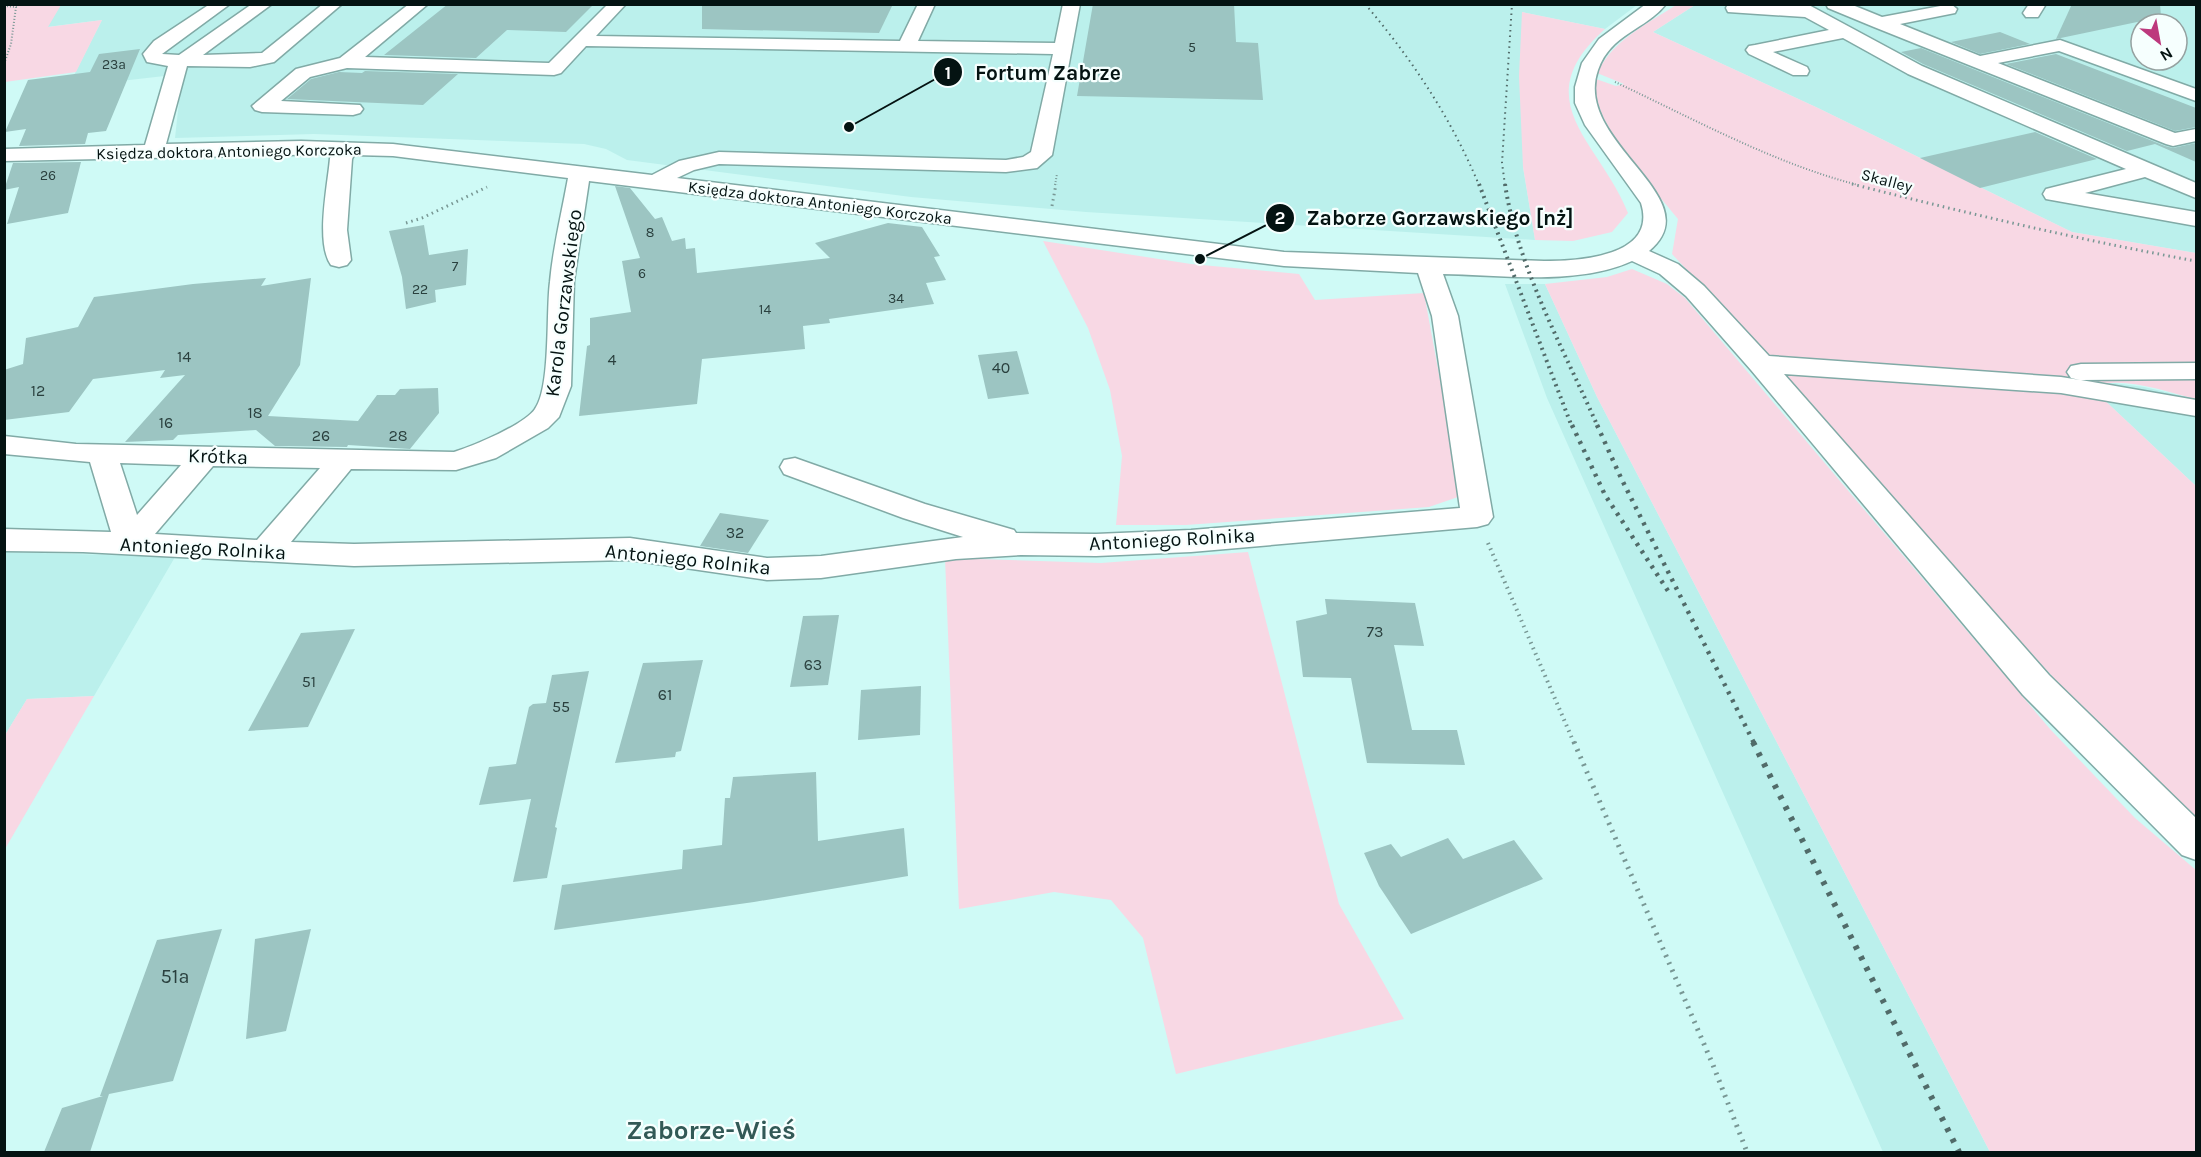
<svg xmlns="http://www.w3.org/2000/svg" width="2201" height="1157" font-family="Karla,sans-serif">
	<rect width="100%" height="100%" fill="#cffaf6"/>
	<g fill="#bbf0ec" fill-rule="evenodd">
		<path d="M61 4 1637 5 1605 29 1522 12 1523 167 1535 240 1086 212 911 197 627 160 606 149 584 144 314 134 175 138 182 74 68 87 102 20 47 27Z"/>
		<path d="M1695 5H2196V253L2072 232 1818 108 1653 32ZM2141 24H2177V60H2141Z"/>
		<path d="M1505 284H1545L1597 397 1990 1152H1883L1547 398Z"/>
		<path d="M2106 382 2144 387 2196 399V486L2099 395 2094 385Z"/>
		<path d="M5 552 175 557 94 696 27 699 5 735Z"/>
	</g>
	<g fill="#f8d8e4">
		<path d="M4 5H61L48 27 102 20 76 72 5 82Z"/>
		<path d="M1676 5H1695L1653 32 1818 108 2072 232 2196 253V399C2166 392 2125 376 2094 386L2099 395 2196 486V822L2091 719 1775 371 2006 373 1767 355 1672 254 1678 219C1653 187 1588 120 1596 79L1616 86 1624 84 1597 73C1614 39 1646 25 1676 5Z"/>
		<path d="M1522 12 1605 29C1524 101 1600 142 1628 213L1612 232 1573 241 1535 240 1523 167 1519 76Z"/>
		<path d="M1043 241 1191 264 1299 274 1315 300 1424 293 1460 489 1458 497 1429 507 1186 525H1116L1122 456 1110 390 1088 328Z"/>
		<path d="M1632 269 1667 284 1685 298 2050 729 2135 818 2196 870V1152H1990L1597 397 1545 284 1607 277Z"/>
		<path d="M1248 552 1339 904 1404 1019 1176 1074 1143 938 1111 900 1054 892 959 909 945 558 1101 563Z"/>
		<path d="M94 696 5 849V735L27 699Z"/>
	</g>
	<g fill="#9cc5c2">
		<path d="M448 4H594L566 32 507 30 476 58 384 55Z"/>
		<path d="M702 4H893L879 33 702 29Z"/>
		<path d="M1093 4H1234L1236 42 1258 43 1263 100 1077 96Z"/>
		<path d="M2072 4H2160L2161 17 2056 39Z"/>
		<path d="M2000 32 2030 44 1980 54 1951 42Z"/>
		<path d="M1921 48 2165 146 2173 148 2196 143V162L2155 144 2127 151 1923 64 1901 52Z"/>
		<path d="M140 49 106 131 88 133 85 144 19 146 26 129 5 132 28 80 90 72 99 54Z"/>
		<path d="M2056 54 2196 108V127L2175 131 2006 64Z"/>
		<path d="M365 71 458 74 423 105 287 99 311 79 339 72 362 73Z"/>
		<path d="M2035 132 2097 159 1980 188 1920 158Z"/>
		<path d="M81 162 68 213 7 224 19 187 4 190 13 163Z"/>
		<path d="M615 186 630 188 655 219 662 217 672 241 685 238 686 249 695 248 697 273 830 258 815 243 888 223 922 227 940 256 934 257 946 280 926 283 934 304 829 319 830 323 803 326 805 349 702 359 697 404 579 416 587 346 590 345V318L631 312 622 261 640 258Z"/>
		<path d="M424 225 429 255 468 249 466 285 435 290 436 302 406 309 402 277 389 231Z"/>
		<path d="M266 278 261 286 311 278 300 365 268 416 358 421 377 395H395L400 389 438 388 439 413 410 449 348 445 347 447 275 446 256 430 178 435 173 440 125 442 185 375 160 378 165 370 93 379 69 412 4 420V370L23 364 26 338 78 327 94 297 193 284Z"/>
		<path d="M1017 351 1029 394 988 399 978 355Z"/>
		<path d="M720 513 769 520 748 553 700 546Z"/>
		<path d="M1325 599 1415 603 1424 646 1394 645 1412 730H1457L1465 765 1367 763 1351 678 1303 677 1296 621 1327 614Z"/>
		<path d="M839 615 828 685 790 687 803 616Z"/>
		<path d="M355 629 308 727 248 731 301 633Z"/>
		<path d="M703 660 681 751 676 752 675 757 615 763 643 663Z"/>
		<path d="M589 671 555 827 557 828 547 878 513 882 531 799 479 805 489 767 516 764 529 707 533 704 546 703 552 675Z"/>
		<path d="M921 686 920 735 858 740 861 690Z"/>
		<path d="M816 772 818 841 904 828 908 876 754 902 554 930 562 885 682 869 683 850 722 845 725 798H730L733 777Z"/>
		<path d="M1448 838 1463 859 1514 840 1543 879 1411 934 1379 886 1364 853 1391 844 1401 857Z"/>
		<path d="M222 929 173 1081 109 1094 90 1152H44L62 1108 103 1096H100L157 940Z"/>
		<path d="M311 929 286 1031 246 1039 255 939Z"/>
	</g>
	<g fill="none" stroke-linecap="round" stroke-linejoin="round">
		<defs>
			<g id="minor">
				<path d="M210 4H230L162 54 179 55 252 4H272L203 55 262 53 323 4H342L274 62 250 67 187 66 166 144 301 141 393 144 652 175 679 161 719 152 1006 160 1023 157 1031 152 1053 54 586 46 561 73 554 75 347 68 310 77 281 101 360 105 363 109 360 113 353 115 262 112 255 110 252 106 296 69 340 58 409 4H428L365 57 549 63 608 4H626L596 36 900 41 918 4H935L918 41 1055 43 1063 4H1080L1052 155 1037 168 1006 172 719 164 694 170 677 178 1284 252 1544 261C1579 261 1658 257 1641 203L1585 125 1575 103V87L1582 63 1599 39 1646 4H1666C1646 30 1611 33 1598 70 1572 143 1713 198 1649 251L1678 264 1704 286 1769 356 2061 377 2080 380 2071 378 2067 372 2071 366 2081 364 2196 363V379L2081 380 2196 400V416L2061 393 1784 374 2049 675 2196 818V860L2182 855 2023 695 1751 370 1686 296 1660 274 1632 261C1578 286 1500 275 1443 274L1458 316 1493 517 1488 524 1477 527 1191 552 1096 556 1021 555 956 559 821 578 767 580 630 560 354 566 83 552 4 551V529L111 532 90 462 4 454V436L76 444 454 452C473 446 524 425 535 409 551 387 546 312 550 282 553 247 562 212 568 178L393 156 354 155 352 159 347 230 351 260 347 265 339 267 331 265C315 243 328 184 330 158L333 154 4 161V149L145 145 168 66 147 62 143 54 154 41ZM589 181 1284 266 1418 273 1432 316 1460 508 1191 530 1096 534 1016 533 1014 530 925 504 795 458 784 460 780 467 784 474 903 518 963 537 821 556 767 558 630 538 354 544 291 542 351 469 456 470 496 458 548 428 559 417 571 386 574 281ZM120 463 181 465 137 515ZM213 466 320 468 257 540 155 534Z"/>
				<path d="M1728 4H1807L1922 66 2196 183V198L2145 177 2085 193 2196 212V226L2046 199 2043 194 2046 189 2126 169 1908 74 1843 38 1773 52 1807 67 1809 71 1807 75H1793L1749 54 1746 50 1749 46 1755 45 1829 30 1805 17 1728 12 1726 8Z"/>
				<path d="M1826 4H1850L1882 17 1951 4 1957 9 1955 13 1900 24 1980 56 2060 40 2196 89V101L2059 51 1998 63 2175 133 2196 129V141L2173 146 2166 144 1874 27 1828 8Z"/>
				<path d="M2029 4H2046L2038 17H2026L2023 13Z"/>
			</g>
		</defs>
		<use href="#minor" stroke="#81aaa6" stroke-width="3"/>
		<g stroke="#789794" stroke-width="2" stroke-dasharray="1 2" stroke-linecap="butt">
			<path d="M4 6 16 7 11 44 4 64"/>
			<path d="M1615 82C1694 119 1773 163 1858 185"/>
			<path d="M1055 185 1057 174"/>
		</g>
		<g stroke="#789794" stroke-width="3" stroke-dasharray="1.5 4" stroke-linecap="butt">
			<path d="M1852 184C1966 213 2080 240 2196 261"/>
			<path d="M1052 206 1056 184"/>
			<path d="M406 223 422 218 487 187"/>
		</g>
		<path stroke="#789794" stroke-width="4" stroke-dasharray="1.5 4.5" stroke-linecap="butt" d="M1488 543 1574 743"/>
		<path stroke="#789794" stroke-width="5" stroke-dasharray="2 6" stroke-linecap="butt" d="M1574 742 1713 1065 1747 1152"/>
		<use href="#minor" fill="#fff" fill-rule="evenodd"/>
		<g stroke="#516b69" stroke-width="2" stroke-dasharray="1.5 4" stroke-linecap="butt">
			<path d="M1365 4C1412 59 1451 118 1479 185"/>
			<path d="M1505 185 1502 163 1512 4"/>
		</g>
		<g stroke="#516b69" stroke-width="4" stroke-dasharray="2 4.5" stroke-linecap="butt">
			<path d="M1479 184 1572 427"/>
			<path d="M1505 184C1517 266 1564 350 1598 427"/>
		</g>
		<g stroke="#516b69" stroke-width="4.5" stroke-dasharray="3 6" stroke-linecap="butt">
			<path d="M1572 425 1605 495 1670 594"/>
			<path d="M1597 425 1621 478 1754 743"/>
		</g>
		<path stroke="#516b69" stroke-width="6" stroke-dasharray="4 8" stroke-linecap="butt" d="M1753 742 1959 1152"/>
	</g>
	<g text-anchor="middle" stroke-width="4.5" stroke-linejoin="round" paint-order="stroke">
		<g font-size="14" fill="#2a403e">
			<text x="1192" y="52">5</text>
			<text x="114" y="69">23a</text>
			<text x="48" y="180">26</text>
			<text x="650" y="237">8</text>
			<text x="455" y="271">7</text>
			<text x="642" y="278">6</text>
			<text x="420" y="294">22</text>
			<text x="896" y="303">34</text>
			<text x="765" y="314">14</text>
		</g>
		<g font-size="16" fill="#041312" stroke="#f6fffe">
			<text transform="translate(229 151) rotate(-1)" y="6">Księdza doktora Antoniego Korczoka</text>
			<text transform="translate(1887 180) rotate(15)" y="6">Skalley</text>
			<text transform="translate(820 202) rotate(7)" y="6">Księdza doktora Antoniego Korczoka</text>
		</g>
		<g font-size="16" fill="#2a403e">
			<text x="184" y="362">14</text>
			<text x="612" y="365">4</text>
			<text x="1001" y="373">40</text>
			<text x="38" y="396">12</text>
			<text x="255" y="418">18</text>
			<text x="166" y="428">16</text>
			<text x="321" y="441">26</text>
			<text x="398" y="441">28</text>
			<text x="735" y="538">32</text>
			<text x="1375" y="637">73</text>
			<text x="813" y="670">63</text>
			<text x="309" y="687">51</text>
			<text x="665" y="700">61</text>
			<text x="561" y="712">55</text>
		</g>
		<g font-size="20" fill="#041312" stroke="#f6fffe">
			<text transform="translate(563 303) rotate(-83)" y="7">Karola Gorzawskiego</text>
			<text transform="translate(218 456) rotate(2)" y="7">Krótka</text>
			<text transform="translate(1172 539) rotate(-3)" y="7">Antoniego Rolnika</text>
			<text transform="translate(203 548) rotate(3)" y="7">Antoniego Rolnika</text>
			<text transform="translate(688 559) rotate(6)" y="7">Antoniego Rolnika</text>
		</g>
		<g font-size="20" fill="#2a403e">
			<text x="175" y="983">51a</text>
		</g>
		<g font-size="26" font-weight="bold" fill="#325956" stroke="#f6fffe">
			<text x="711" y="1139">Zaborze-Wieś</text>
		</g>
	</g>
	<path fill="none" stroke="#041312" stroke-width="2" d="M849 127L948 72M1200 259L1280 218"/>
	<g fill="#041312" stroke="#f6fffe" stroke-width="2">
		<circle cx="849" cy="127" r="6"/>
		<circle cx="1200" cy="259" r="6"/>
		<circle cx="948" cy="72" r="15"/>
		<circle cx="1280" cy="218" r="15"/>
	</g>
	<g font-size="18" text-anchor="middle" font-weight="bold" fill="#fff">
		<text x="948" y="79">1</text>
		<text x="1280" y="224">2</text>
	</g>
	<g font-size="21" text-anchor="middle" font-weight="bold" fill="#041312" stroke="#f6fffe" stroke-width="4.5" stroke-linejoin="round" paint-order="stroke">
		<text x="1048" y="80">Fortum Zabrze</text>
		<text x="1440" y="225">Zaborze Gorzawskiego [nż]</text>
	</g>
	<rect width="2201" height="1157" fill="none" stroke="#041312" stroke-width="12"/>
	<g transform="translate(2159 42) rotate(149)"><circle r="28" fill="#f6fffe" stroke="#95a1a0" stroke-width="1.5"/>
	<path d="M0-4.5L10 22L0 15L-10 22Z" fill="#bd397d"/>
	<text y="-9" font-size="16" font-weight="bold" text-anchor="middle" fill="#041312">N</text>
	</g>
</svg>
